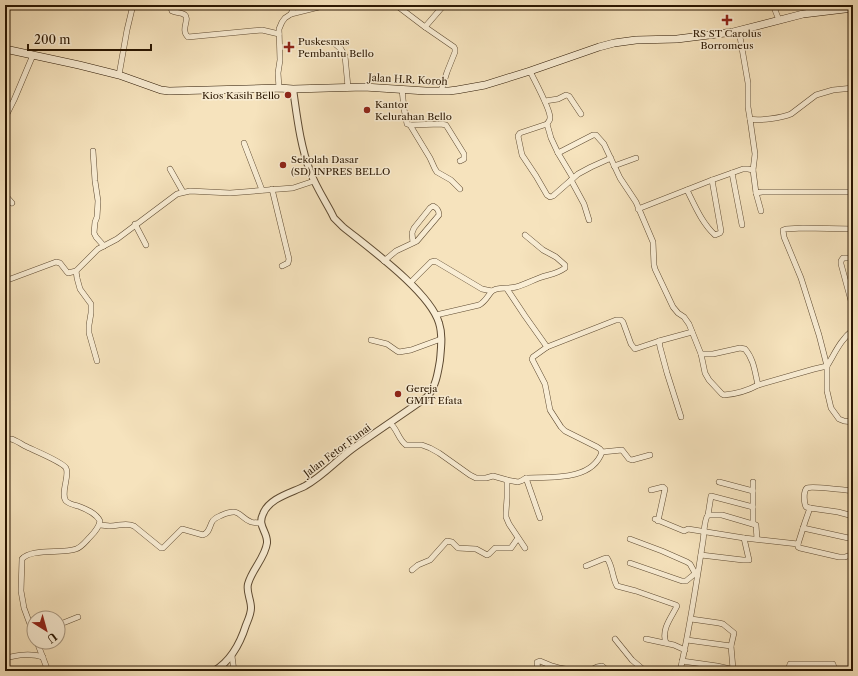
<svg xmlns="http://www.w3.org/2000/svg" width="858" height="676" font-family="'Libre Caslon Text',serif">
	<rect width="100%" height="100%" fill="#f6e3bd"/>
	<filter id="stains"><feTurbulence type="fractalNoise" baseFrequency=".005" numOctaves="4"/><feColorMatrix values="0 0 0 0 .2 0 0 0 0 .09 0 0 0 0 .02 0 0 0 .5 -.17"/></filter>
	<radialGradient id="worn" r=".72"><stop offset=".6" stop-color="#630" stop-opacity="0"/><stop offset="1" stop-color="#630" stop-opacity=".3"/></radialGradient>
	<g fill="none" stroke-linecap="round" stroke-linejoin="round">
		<defs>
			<g id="minor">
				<path d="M172 5 171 8 172 11C175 13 181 12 185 15 190 19 180 30 188 37L262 30 279 34"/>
				<path d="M396 5 425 27"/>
				<path d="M773 5 779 20"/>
				<path d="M291 14 295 5"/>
				<path d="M739 31 748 83V107L750 119C759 121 782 118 791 114L816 95 833 90 853 88"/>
				<path d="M334 43 341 49 345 56 348 87"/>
				<path d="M530 71C534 80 551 110 550 118 550 121 548 122 547 124"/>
				<path d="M119 75 127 30 133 5"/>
				<path d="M279 88 278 73 280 60 279 29 282 22 285 18 291 14 327 5"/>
				<path d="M402 89 404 109 407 124 410 125 441 124 446 125 464 154V159L460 161"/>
				<path d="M441 91 447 72 455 52V49L454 47 425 27 444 5"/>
				<path d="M545 101 558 99 566 95 569 96 581 114"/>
				<path d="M5 117 7 114 14 100 33 55"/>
				<path d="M750 119 755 154 753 170"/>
				<path d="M410 125 430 158 435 169 437 172 451 180 460 189"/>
				<path d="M244 143 262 190"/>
				<path d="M93 151 95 181 98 201 97 217 95 222 94 233 96 237 104 246"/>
				<path d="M558 153 573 178"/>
				<path d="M611 158 591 167 578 174 553 196 550 197 547 195 536 176 522 155 518 136 520 133 547 124 551 138 558 153 593 135H596L604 144 620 178 636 202 653 242 654 265 655 269 673 307 678 313 684 317 689 324 701 354 705 373 709 380 722 394 724 395C736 394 747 391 758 385L814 369 827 366C835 353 841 339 853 330"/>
				<path d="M614 166 636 158"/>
				<path d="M170 169 183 192"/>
				<path d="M732 173 742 225"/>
				<path d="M571 180 584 204 589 220"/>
				<path d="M272 189 289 259 288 263 282 266"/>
				<path d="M687 190C695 206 702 223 715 235L720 233 721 231 712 180"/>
				<path d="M756 193 762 192H853"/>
				<path d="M5 195 12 203"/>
				<path d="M638 209 712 180 743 169H748L753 170 756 193 761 211"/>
				<path d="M135 224 146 245"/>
				<path d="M853 229 803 228 786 229 783 230 784 237 801 278 819 335 827 366V391L831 408 839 419 844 421 853 422"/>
				<path d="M853 258H843L841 261V264L853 308"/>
				<path d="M384 261 396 251 413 243 417 241 439 215C439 210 437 208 433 206L430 208 414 228 412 233 413 243"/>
				<path d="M5 281 56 262 60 263 67 272 68 273 76 271"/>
				<path d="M410 283 431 262 435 261 482 289 492 291"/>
				<path d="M507 289 525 316 547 347"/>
				<path d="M436 315 479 305C487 301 489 292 494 290 500 287 509 289 516 287 524 285 531 281 539 278 549 274 555 275 565 268V265L556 257 543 250 525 235"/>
				<path d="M371 340 387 344 397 351 399 352 411 350 441 339"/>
				<path d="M659 341 660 347 667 373 681 417"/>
				<path d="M701 354H713L740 348 745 349C754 359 755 373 758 385"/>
				<path d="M97 361 89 333V325L91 313V304L80 289 77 278 76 271 98 249 117 239 177 194 190 191 230 193 293 188 314 181"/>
				<path d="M390 423C398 430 398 439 406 445H422L430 448 439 453 470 475 476 478H486L493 476 507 480 518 482 521 481 526 478C551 477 592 481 602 452L600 449 597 447 565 431 561 427 550 410 545 384 532 359 533 357 547 347 616 320H621L623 322 631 344 635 349 659 341 692 332"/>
				<path d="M5 439C7 439 9 439 11 439 16 440 21 444 25 446 33 450 63 462 66 468 70 475 60 494 66 501 69 504 74 505 78 506 86 509 96 513 100 521 99 527 95 532 90 537 86 541 82 547 76 549 63 554 31 548 22 559L21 591 24 608 34 635"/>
				<path d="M602 452 622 450 629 459 632 460 650 455"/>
				<path d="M526 478 540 518"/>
				<path d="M507 480V498L506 512V517L509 524 525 548"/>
				<path d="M719 482 753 491"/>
				<path d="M753 482V524"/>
				<path d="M651 490 663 487 665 489 658 521"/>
				<path d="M810 508 806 507C804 503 803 491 807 488 811 486 846 490 853 491"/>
				<path d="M708 515 711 496 753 507"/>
				<path d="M655 519 684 531 688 529 744 538 798 544 805 522 810 508 838 512 853 516"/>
				<path d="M100 525C103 525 107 526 110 526 119 526 126 522 134 526L161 548H163L182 529 203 535C209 533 209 528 212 522 214 518 218 517 222 515 241 507 238 517 251 522 254 523 258 523 261 523"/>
				<path d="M803 528 853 539"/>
				<path d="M630 539 662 551 687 562 690 564 695 573"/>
				<path d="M798 544V547L800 548 839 557H845L853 554"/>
				<path d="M701 555 743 560H749L744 538"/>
				<path d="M630 563 682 581H686L697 572"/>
				<path d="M586 566 603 559 607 558C613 567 612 577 617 586L636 591 676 605 677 606C671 618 661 629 666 643"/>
				<path d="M412 570 418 565 430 560 447 541 452 542 458 548 476 549 487 555 489 554 495 548H511L518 538"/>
				<path d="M691 619 719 623 723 624 734 633 731 646 733 669"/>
				<path d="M58 625 78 617"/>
				<path d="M615 639 632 660 645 671"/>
				<path d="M646 639 674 645 685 650"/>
				<path d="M687 640 731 646"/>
				<path d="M37 642 48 671"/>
				<path d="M232 656 234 671"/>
				<path d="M5 658C18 655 30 653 43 657"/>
				<path d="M682 661 717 666 739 671"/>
				<path d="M538 671 537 662 540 661 552 666 559 668 578 671"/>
				<path d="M589 671 597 667 602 666 608 671"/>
				<path d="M680 671C690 628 696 585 703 541 704 535 704 519 708 515H722L756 525 757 539"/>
				<path d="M788 671 790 664H833L835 671"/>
			</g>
			<path id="tertiary" d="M214 671C231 661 240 644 246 625 248 620 251 614 251 608 251 599 246 592 248 584 252 569 265 558 267 543 268 532 257 526 263 514 269 498 291 493 305 486 323 476 336 461 352 449 377 431 403 414 427 397 436 387 438 372 440 360 441 348 443 335 439 323 430 292 369 248 343 227L334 218 331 212C324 199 315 185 310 171 300 145 297 116 293 89"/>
			<path id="secondary" d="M5 49 79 65 119 75 161 90 169 91 279 88 293 89 364 87 426 91H449L457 90 485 85 530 71 599 47 614 43 636 40 677 39 733 32 803 14 853 8"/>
		</defs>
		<use href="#minor" stroke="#5e4a31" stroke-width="6"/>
		<use href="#tertiary" stroke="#5e4a31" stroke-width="8"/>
		<use href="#secondary" stroke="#2b1702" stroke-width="8"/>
		<use href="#minor" stroke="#f9edd4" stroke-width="5"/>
		<use href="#tertiary" stroke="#f9edd4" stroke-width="6"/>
		<use href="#secondary" stroke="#f9edd4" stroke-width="7"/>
	</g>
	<g fill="#8f2418" stroke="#f9edd4" stroke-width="1.5">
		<path d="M725 14h4v4h4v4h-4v4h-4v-4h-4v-4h4z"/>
		<path d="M287 41h4v4h4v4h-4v4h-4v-4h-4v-4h4z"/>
		<circle cx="288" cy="95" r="4"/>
		<circle cx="367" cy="110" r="4"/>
		<circle cx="283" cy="165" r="4"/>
		<circle cx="398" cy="394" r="4"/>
	</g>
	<g text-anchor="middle" stroke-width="3" stroke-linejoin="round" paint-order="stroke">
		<g font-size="10" fill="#2b1702" stroke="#f9edd4" text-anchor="start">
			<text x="727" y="37" text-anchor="middle">RS ST Carolus<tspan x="727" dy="12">Borromeus</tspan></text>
			<text x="298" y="45">Puskesmas<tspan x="298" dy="12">Pembantu Bello</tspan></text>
			<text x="280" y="99" text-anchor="end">Kios Kasih Bello</text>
			<text x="375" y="108">Kantor<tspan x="375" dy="12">Kelurahan Bello</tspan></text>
			<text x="291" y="163">Sekolah Dasar<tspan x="291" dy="12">(SD) INPRES BELLO</tspan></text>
			<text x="406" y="392">Gereja<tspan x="406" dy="12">GMIT Efata</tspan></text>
		</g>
		<g font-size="10" fill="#2b1702" stroke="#f9edd4">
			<text transform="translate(408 79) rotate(3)" y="4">Jalan H.R. Koroh</text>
			<text transform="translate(337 450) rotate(-37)" y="4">Jalan Fetor Funai</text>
		</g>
	</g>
	<rect width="858" height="676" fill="none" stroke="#f6e3bd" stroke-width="20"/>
	<rect x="6" y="6" width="846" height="664" fill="none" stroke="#2b1702" stroke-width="2"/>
	<rect x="10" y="10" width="838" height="656" fill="none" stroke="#2b1702"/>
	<g transform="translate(46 630) rotate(143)"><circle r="19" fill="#f9edd4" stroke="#a79780"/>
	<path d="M0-3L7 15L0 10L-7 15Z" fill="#8f2418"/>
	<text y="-6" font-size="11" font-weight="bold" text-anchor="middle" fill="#2b1702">U</text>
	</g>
	<path d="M28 44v6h123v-6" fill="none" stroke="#2b1702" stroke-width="2"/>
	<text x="34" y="44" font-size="12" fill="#2b1702" stroke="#f9edd4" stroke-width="3" paint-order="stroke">200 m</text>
	<rect width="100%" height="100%" filter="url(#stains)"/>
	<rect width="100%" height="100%" fill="url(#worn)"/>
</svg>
